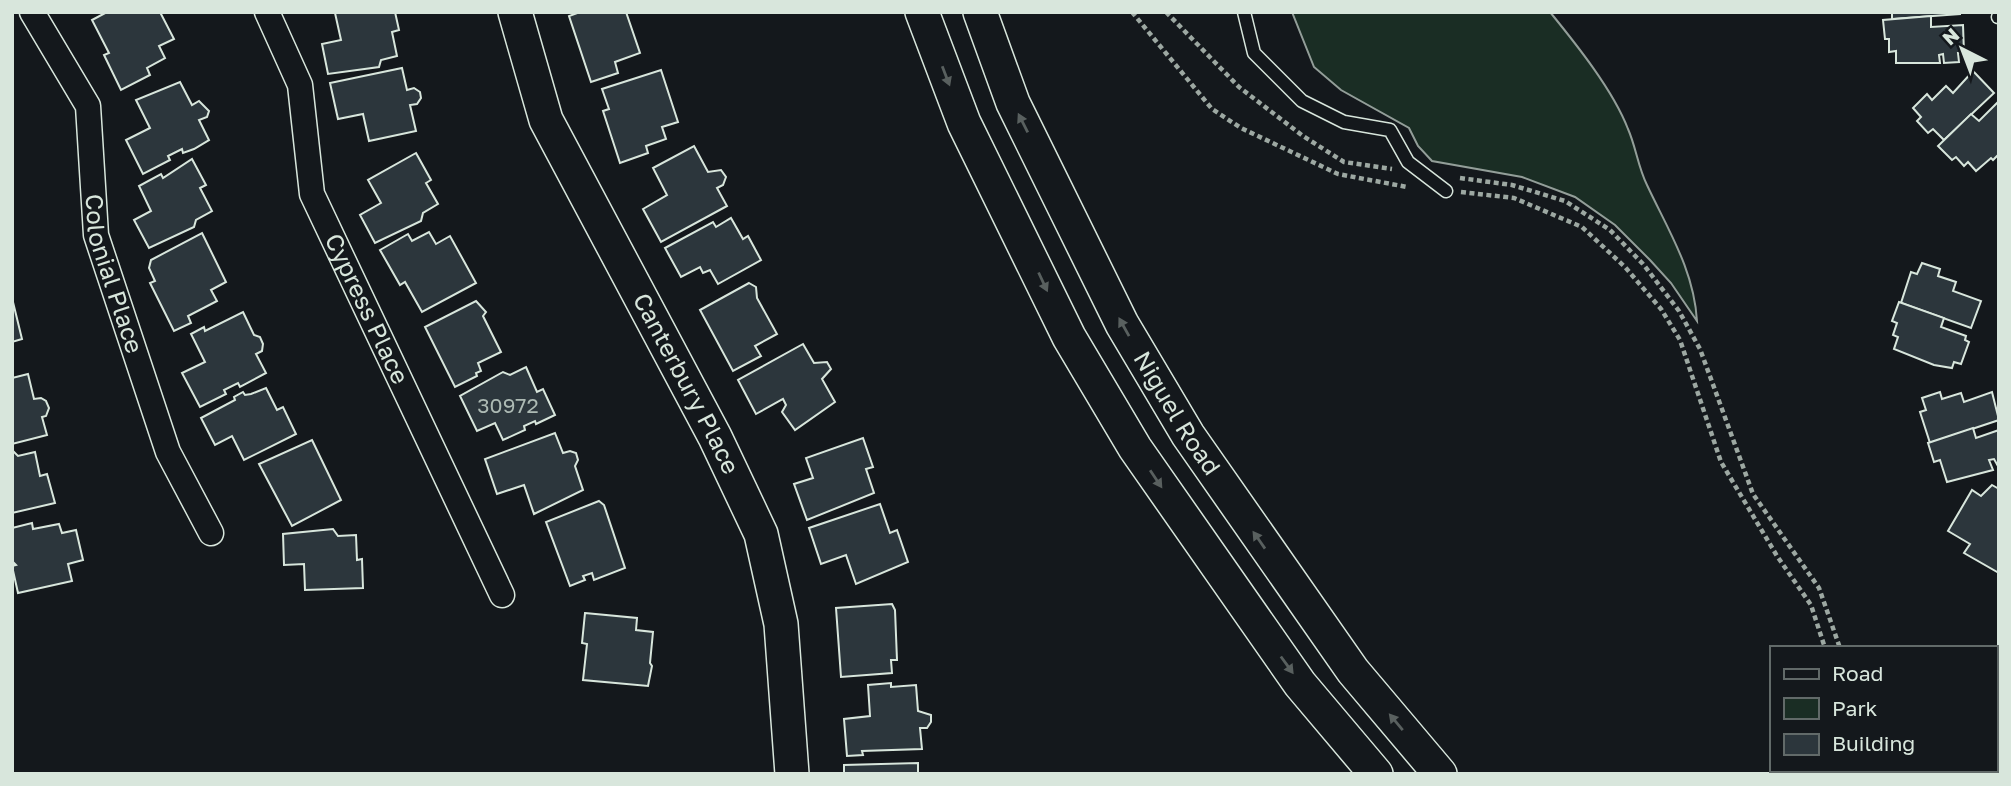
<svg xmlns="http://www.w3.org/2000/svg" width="2011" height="786" font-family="'Golos Text',sans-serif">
	<rect width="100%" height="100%" fill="#14181c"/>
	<path fill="#1a2d24" stroke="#939e99" stroke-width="2" d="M1292 12H1550C1576 44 1613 90 1628 129 1636 147 1638 167 1647 185 1668 230 1694 270 1697 321L1671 283 1650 260 1615 225 1575 197 1522 177 1432 161 1418 146 1409 128 1341 90 1314 67Z"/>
	<g fill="#2c363c" stroke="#d8e6dc" stroke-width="2">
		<path d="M107 12H160L174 39 159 46 165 58 147 68 150 75 121 90 104 55 109 53 92 20Z"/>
		<path d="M395 12 399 30 392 32 397 56 381 60 379 67 328 74 322 44 341 40 335 13Z"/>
		<path d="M580 12H626L640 53 615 62 618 73 591 82 569 16Z"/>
		<path d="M1892 12H1960V14L1892 19Z"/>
		<path d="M1931 16V27L1963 25 1964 53H1958L1959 62 1944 63 1943 54 1939 55 1940 63H1896V51L1889 52V39H1885L1883 20Z"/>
		<path d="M402 68 407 90 414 88 420 92 421 98 417 104 410 105 416 131 369 141 363 114 338 119 330 83Z"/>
		<path d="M661 70 678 122 662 127 666 139 646 146 648 153 620 163 603 111 609 109 602 89Z"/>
		<path d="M1973 71 1994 93 1944 140 1933 129 1928 133 1917 121 1921 117 1913 108 1927 94 1932 100 1946 86 1953 93Z"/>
		<path d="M180 82 192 105 199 101 209 111 207 117 199 120 209 140 194 149 183 153 182 149 168 156 170 160 143 174 126 140 150 128 136 100Z"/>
		<path d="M1999 101V154L1993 160 1991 158 1976 171 1968 162 1964 166 1956 157 1952 160 1938 146 1971 114 1979 121Z"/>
		<path d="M694 146 708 172 721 170 726 177 723 185 717 188 727 206 661 242 643 209 667 195 653 168Z"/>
		<path d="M416 153 431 180 426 183 438 204 423 213 421 221 375 243 360 215 381 203 368 180Z"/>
		<path d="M192 159 206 185 200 188 212 211 196 220 194 227 149 248 134 220 151 211 139 186 161 174 163 178Z"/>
		<path d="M731 218 743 239 748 236 761 260 718 284 710 270 703 273 700 267 681 277 665 248 713 222 716 227Z"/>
		<path d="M429 232 436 244 450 236 476 283 422 312 405 282 400 285 380 250 408 234 412 241Z"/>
		<path d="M202 233 226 282 211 290 217 301 188 316 191 323 174 331 150 283 155 281 149 268 151 260Z"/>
		<path d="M1922 263 1940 269 1938 276 1956 282 1953 291 1981 301 1971 328 1901 303 1911 272 1917 274Z"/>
		<path d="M749 283 756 287 757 298 777 334 755 346 761 356 733 371 700 310Z"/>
		<path d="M12 298 22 339 12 342Z"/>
		<path d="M476 301 486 312 483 316 501 352 478 363 481 371 476 373 477 376 455 387 425 327Z"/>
		<path d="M1899 302 1944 318 1941 327 1966 336 1965 340 1969 342 1961 364 1954 362 1952 368 1934 365 1894 349 1898 337 1893 335 1897 323 1892 321Z"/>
		<path d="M243 312 254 335 260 337 263 344 262 351 256 354 266 373 240 387 238 383 224 390 226 394 200 407 182 373 205 362 191 334 204 327 205 331Z"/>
		<path d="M803 344 814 363 827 362 831 369 822 379 835 402 795 430 782 412 786 405 783 399 756 414 738 380Z"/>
		<path d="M526 367 537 392 543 389 555 415 536 424 535 421 524 426 525 430 503 440 495 423 477 431 460 396 503 372 510 375Z"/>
		<path d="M28 374 34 399 41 398 46 401 49 408 46 416 42 417 47 435 12 444V378Z"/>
		<path d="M266 388 277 410 283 407 296 434 244 460 232 436 215 445 201 418 235 400 234 397 243 392 245 395 251 394Z"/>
		<path d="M1940 392 1942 399 1961 393 1964 402 1992 392 1999 420 1930 443 1920 412 1926 410 1922 398Z"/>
		<path d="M1973 428 1976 438 1999 430V468L1994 459 1989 460 1993 470 1947 482 1940 460 1934 462 1928 443Z"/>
		<path d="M555 433 563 453 570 451 576 453 578 460 575 466 583 490 534 514 524 485 497 494 485 459Z"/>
		<path d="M863 438 873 467 866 469 874 493 807 520 794 484 813 478 806 458Z"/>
		<path d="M312 440 341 500 292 526 259 464Z"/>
		<path d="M12 450 18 456 35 452 40 476 47 474 55 503 12 513Z"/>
		<path d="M1992 485 1999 489V573L1964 553 1970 544 1948 531 1972 490 1981 496Z"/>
		<path d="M599 501 604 505 625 568 594 580 592 573 583 576 585 580 570 586 546 522Z"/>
		<path d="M880 504 890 533 897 530 908 562 856 584 846 555 821 564 809 528Z"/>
		<path d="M32 523 33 529 59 524 62 533 76 530 83 560 68 564 72 581 18 593 12 566 16 565 12 561V528Z"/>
		<path d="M333 529 338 536 356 535 357 560 362 559 363 588 305 590 304 564 284 565 283 534Z"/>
		<path d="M892 604 895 610 897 660H891L892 673 841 677 836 608Z"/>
		<path d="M585 613 637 618 636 630 653 632 650 663 652 666 648 686 583 680 587 644 582 643Z"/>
		<path d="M891 683V687L916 685 918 711 931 715V722L927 728H920L922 749 862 751 863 755 847 756 844 719 870 716 868 685Z"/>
		<path d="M918 763V774H844V765Z"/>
	</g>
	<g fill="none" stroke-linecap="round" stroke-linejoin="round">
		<defs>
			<g id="lane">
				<path d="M1244 12 1254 53 1302 101 1344 122 1390 130 1408 162 1446 191"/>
				<path d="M1998 17H1999"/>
			</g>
			<g id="street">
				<path id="s1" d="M32 12 88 106 96 235 168 452 211 533"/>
				<path id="s2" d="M267 12 300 85 312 194 502 595"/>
			</g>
			<g id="secondary">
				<path id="s3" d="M515 12 546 120 715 437 761 534 781 624 792 774"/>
				<path d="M922 12 964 123 1069 337 1135 448 1300 684 1376 774"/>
				<path id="s4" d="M980 12 1013 103 1122 324 1188 435 1353 671 1440 774"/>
			</g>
		</defs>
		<use href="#lane" stroke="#d8e6dc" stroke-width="15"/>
		<use href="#street" stroke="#d8e6dc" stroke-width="27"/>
		<use href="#secondary" stroke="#d8e6dc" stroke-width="36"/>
		<g stroke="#9da8a2" stroke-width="4.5" stroke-dasharray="5 3.5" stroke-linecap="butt">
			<path d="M1132 12 1212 109 1241 128 1338 174 1407 187"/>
			<path d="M1166 12 1239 87 1303 136 1344 162 1392 169"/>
			<path d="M1460 178 1512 185 1565 201 1610 230 1643 264 1679 311 1700 349 1753 494 1819 588 1840 648"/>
			<path d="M1461 192 1514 198 1582 227 1625 267 1661 309 1680 340 1721 462 1777 556 1811 605 1825 648"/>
			<path d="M1859 770 1860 774"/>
			<path d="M1879 770 1881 774"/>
		</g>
		<use href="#lane" stroke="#14181c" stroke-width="12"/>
		<use href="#street" stroke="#14181c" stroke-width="24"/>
		<use href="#secondary" stroke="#14181c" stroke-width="33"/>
	</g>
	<defs><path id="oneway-solid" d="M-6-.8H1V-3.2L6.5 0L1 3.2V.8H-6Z" transform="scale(1.75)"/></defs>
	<g fill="#59605f">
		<use href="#oneway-solid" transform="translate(946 76) rotate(69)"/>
		<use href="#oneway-solid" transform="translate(1023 123) rotate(-117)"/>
		<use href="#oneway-solid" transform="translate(1043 282) rotate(65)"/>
		<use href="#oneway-solid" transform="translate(1124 327) rotate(-119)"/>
		<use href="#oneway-solid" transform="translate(1156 479) rotate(56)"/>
		<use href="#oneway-solid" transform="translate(1259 540) rotate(-125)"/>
		<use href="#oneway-solid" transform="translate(1287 665) rotate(54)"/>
		<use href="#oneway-solid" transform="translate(1396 722) rotate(-130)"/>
	</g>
	<g text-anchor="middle" stroke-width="5" stroke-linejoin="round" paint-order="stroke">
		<g font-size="21" fill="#adbab4">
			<text x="508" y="413">30972</text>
		</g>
		<g font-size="24" fill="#d8e6dc" stroke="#14181c">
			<text dy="8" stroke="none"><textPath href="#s1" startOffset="280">Colonial Place</textPath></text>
			<text dy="8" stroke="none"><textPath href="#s2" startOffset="317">Cypress Place</textPath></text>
			<text dy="8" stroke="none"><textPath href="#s3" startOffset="411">Canterbury Place</textPath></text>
			<text dy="8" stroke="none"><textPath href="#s4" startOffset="448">Niguel Road</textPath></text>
		</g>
	</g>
	<rect width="2011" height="786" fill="none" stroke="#d8e6dc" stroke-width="28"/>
	<rect x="1770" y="646" width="228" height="126" fill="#14181c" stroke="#626a69" stroke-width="2"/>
	<rect x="1784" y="669" width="35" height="10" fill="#14181c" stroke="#626a69" stroke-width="2"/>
	<text x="1832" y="681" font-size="21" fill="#d8e6dc">Road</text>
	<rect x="1784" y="698" width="35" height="21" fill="#1a2d24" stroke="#626a69" stroke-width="2"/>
	<text x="1832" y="716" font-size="21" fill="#d8e6dc">Park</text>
	<rect x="1784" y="734" width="35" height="21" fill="#2c363c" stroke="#626a69" stroke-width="2"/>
	<text x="1832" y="751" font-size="21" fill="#d8e6dc">Building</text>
	<g transform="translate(1962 49) rotate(318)" stroke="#14181c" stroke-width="5" paint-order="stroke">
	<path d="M0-5L12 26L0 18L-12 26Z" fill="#d8e6dc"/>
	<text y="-10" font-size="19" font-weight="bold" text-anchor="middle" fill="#d8e6dc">N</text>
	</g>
</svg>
